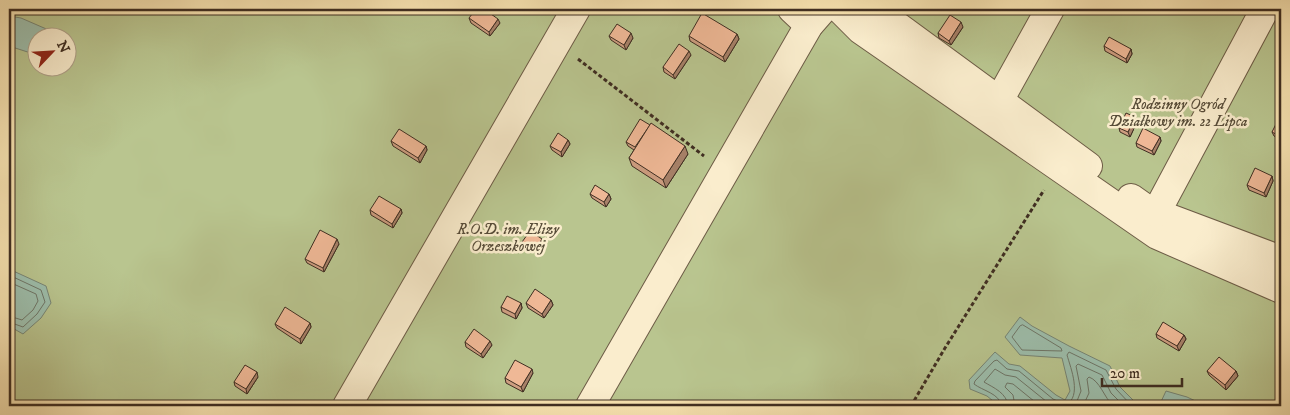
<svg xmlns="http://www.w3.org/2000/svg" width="1290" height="415" font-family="'IM FELL DW Pica',serif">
	<rect width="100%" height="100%" fill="#f8e4b2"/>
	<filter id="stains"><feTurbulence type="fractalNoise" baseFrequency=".004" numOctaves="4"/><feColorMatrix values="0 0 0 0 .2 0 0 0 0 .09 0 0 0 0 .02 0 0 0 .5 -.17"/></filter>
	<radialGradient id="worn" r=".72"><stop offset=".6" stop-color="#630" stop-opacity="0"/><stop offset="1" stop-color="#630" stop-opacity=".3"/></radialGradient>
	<path fill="#b9c58f" stroke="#7c7a58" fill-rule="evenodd" d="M9 9H1281V406H9ZM38 38H68V68H38Z"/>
	<g fill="#9dbfad" stroke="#778575">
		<path d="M9 16 21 18 51 31 50 37 38 38 37 55 9 46Z"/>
		<path d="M9 269 46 286 51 303 41 318 23 334 9 326Z"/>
		<path d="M1020 317 1032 326 1069 346 1110 366 1120 387 1139 406H999L987 396 970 389 969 380 995 352 1009 364 1020 366 1056 395 1065 400 1070 391 1062 358 1020 355 1005 337Z"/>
		<path d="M1166 391 1187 397 1206 406H1159Z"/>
	</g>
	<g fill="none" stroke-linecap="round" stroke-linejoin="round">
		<g stroke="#6e7668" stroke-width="1">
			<path d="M9 275 41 290 45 302 37 314 23 327 9 322"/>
			<path d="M9 282 36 294 38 301 33 310 22 320 9 316"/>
			<path d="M1023 325 1061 348 1062 351 1022 350 1012 337 1020 326Z"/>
			<path d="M1002 406C999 393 983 391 974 384L975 381 994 361 997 360 1007 369 1019 371 1053 399 1066 405C1082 396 1071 369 1067 355L1069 352 1106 370 1116 389 1132 406"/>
			<path d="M1008 406C1007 393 994 388 984 382L995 369 1005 375 1016 377 1052 406"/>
			<path d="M1015 406 1013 395 1005 387 1007 383 1013 384 1040 406"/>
			<path d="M1075 406 1081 391 1076 366 1078 364 1102 375 1111 393 1124 406"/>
			<path d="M1083 406 1089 393 1087 379 1089 377C1100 381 1104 397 1113 406"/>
		</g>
		<defs>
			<g id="minor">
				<path d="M792 9 809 25"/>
				<path d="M840 9 861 30 1157 235 1281 289"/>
				<path d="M874 9 1088 166"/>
				<path d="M990 117 1050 9"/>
				<path d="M1131 198 1148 210 1281 260"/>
				<path d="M1156 213 1265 9"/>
				<path d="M347 406 576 9"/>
				<path d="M590 406 809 25 823 9"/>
			</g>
		</defs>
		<use href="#minor" stroke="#6d5c46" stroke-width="30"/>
		<g stroke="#3f2e22" stroke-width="3" stroke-dasharray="4 2.5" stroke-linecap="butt">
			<path d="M578 59 704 156"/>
			<path d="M911 406 945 348 1044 190"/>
		</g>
		<use href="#minor" stroke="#faedcd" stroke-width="28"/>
	</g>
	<g fill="#ce9e81" stroke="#3f2e22">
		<path d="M469 18 500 23 490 36 471 23Z"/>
		<path d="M963 27 951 45 939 38 938 33Z"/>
		<path d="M737 34 739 39 725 62 690 41 689 36Z"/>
		<path d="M609 36 633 38 626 50 611 40Z"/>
		<path d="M1104 46 1131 49 1132 54 1127 63 1105 51Z"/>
		<path d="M691 55 675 79 664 72 663 67Z"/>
		<path d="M1135 117 1137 122 1130 137 1120 132 1119 128Z"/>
		<path d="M1281 122V140L1274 136 1272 132Z"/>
		<path d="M1160 137 1161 141 1154 155 1137 147 1136 143Z"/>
		<path d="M568 140 570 144 562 157 552 150 550 146Z"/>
		<path d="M391 141 426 146 427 150 420 163 393 146Z"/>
		<path d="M626 142 688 154 666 188 632 166 629 158 634 150 628 146Z"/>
		<path d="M1272 176 1273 181 1266 197 1249 190 1247 185Z"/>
		<path d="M590 194H609L611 199 606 207 592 198Z"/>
		<path d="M401 209 402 213 393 228 371 215 370 210Z"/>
		<path d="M522 242 544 244 537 254 524 246Z"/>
		<path d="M339 244 324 272 307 263 305 259Z"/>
		<path d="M551 300 553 305 544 318 528 308 526 303Z"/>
		<path d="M521 303 522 308 516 319 502 312 501 307Z"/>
		<path d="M310 323 311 327 301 344 277 328 275 324Z"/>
		<path d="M1156 334 1184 335 1186 339 1179 351 1157 338Z"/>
		<path d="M465 342 492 345 483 358 466 347Z"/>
		<path d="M1207 371H1236L1238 376 1226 390 1209 375Z"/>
		<path d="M533 373 523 392 506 383 505 378Z"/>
		<path d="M258 377 247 394 235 386 234 382Z"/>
	</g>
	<g fill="#a78169" stroke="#3f2e22">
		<path d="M498 19 500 23 490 36 489 32Z"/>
		<path d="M961 22 963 27 951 45 949 41Z"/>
		<path d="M631 33 633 38 626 50 624 45Z"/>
		<path d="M737 34 739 39 725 62 723 57Z"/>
		<path d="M1131 49 1132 54 1127 63 1126 59Z"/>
		<path d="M689 51 691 55 675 79 673 75Z"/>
		<path d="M1135 117 1137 122 1130 137 1128 132Z"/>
		<path d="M1160 137 1161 141 1154 155 1152 151Z"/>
		<path d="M568 140 570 144 562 157 561 152Z"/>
		<path d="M426 146 427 150 420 163 418 158Z"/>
		<path d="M685 146 688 154 666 188 663 180Z"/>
		<path d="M1272 176 1273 181 1266 197 1264 193Z"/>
		<path d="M609 194 611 199 606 207 604 202Z"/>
		<path d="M401 209 402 213 393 228 392 224Z"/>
		<path d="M337 239 339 244 324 272 323 268Z"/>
		<path d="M542 239 544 244 537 254 535 250Z"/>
		<path d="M551 300 553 305 544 318 542 314Z"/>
		<path d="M521 303 522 308 516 319 515 314Z"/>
		<path d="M310 323 311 327 301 344 300 339Z"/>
		<path d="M1184 335 1186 339 1179 351 1177 346Z"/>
		<path d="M490 341 492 345 483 358 481 354Z"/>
		<path d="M532 369 533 373 523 392 521 387Z"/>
		<path d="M1236 371 1238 376 1226 390 1225 385Z"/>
		<path d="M257 372 258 377 247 394 246 389Z"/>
	</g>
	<g fill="#efb896" stroke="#3f2e22">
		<path d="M476 9H484L498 19 489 32 469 18Z"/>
		<path d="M702 13 737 34 723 57 689 36Z"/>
		<path d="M950 15 961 22 949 41 938 33Z"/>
		<path d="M617 24 631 33 624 45 609 36Z"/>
		<path d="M1109 37 1131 49 1126 59 1104 46Z"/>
		<path d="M679 44 689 51 673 75 663 67Z"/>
		<path d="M1126 113 1135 117 1128 132 1119 128Z"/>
		<path d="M640 119 650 125 635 147 626 142Z"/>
		<path d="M1278 120 1281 122V137L1272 132Z"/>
		<path d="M651 123 685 146 663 180 629 158Z"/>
		<path d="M1143 128 1160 137 1152 151 1136 143Z"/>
		<path d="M399 129 426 146 418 158 391 141Z"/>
		<path d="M558 133 568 140 561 152 550 146Z"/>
		<path d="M1255 168 1272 176 1264 193 1247 185Z"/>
		<path d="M595 185 609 194 604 202 590 194Z"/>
		<path d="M379 196 401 209 392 224 370 210Z"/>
		<path d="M320 230 337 239 323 268 305 259Z"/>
		<path d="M530 231 542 239 535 250 522 242Z"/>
		<path d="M535 289 551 300 542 314 526 303Z"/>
		<path d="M507 296 521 303 515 314 501 307Z"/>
		<path d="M285 307 310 323 300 339 275 324Z"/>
		<path d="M1163 322 1184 335 1177 346 1156 334Z"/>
		<path d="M474 329 490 341 481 354 465 342Z"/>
		<path d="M1219 357 1236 371 1225 385 1207 371Z"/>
		<path d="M515 360 532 369 521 387 505 378Z"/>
		<path d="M245 365 257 372 246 389 234 382Z"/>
	</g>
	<g text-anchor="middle" stroke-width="5" stroke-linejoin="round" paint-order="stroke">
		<g font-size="15" font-style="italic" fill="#574c38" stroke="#faedcd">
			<text x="1178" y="109">Rodzinny Ogród<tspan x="1178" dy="17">Działkowy im. 22 Lipca</tspan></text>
			<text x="508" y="234">R.O.D. im. Elizy<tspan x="508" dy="17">Orzeszkowej</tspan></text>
		</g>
	</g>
	<rect width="1290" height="415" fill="none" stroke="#f8e4b2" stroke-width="30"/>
	<rect x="10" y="10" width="1270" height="395" fill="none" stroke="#3f2e22" stroke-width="2.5"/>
	<rect x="15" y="15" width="1260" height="385" fill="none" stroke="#3f2e22"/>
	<g transform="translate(52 52) rotate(65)"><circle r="24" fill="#faedcd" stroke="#afa189"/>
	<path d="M0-4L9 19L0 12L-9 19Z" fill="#8f2418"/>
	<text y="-8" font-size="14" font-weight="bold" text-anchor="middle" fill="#3f2e22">N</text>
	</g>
	<path d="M1102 378v8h80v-8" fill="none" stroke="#3f2e22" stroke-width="2.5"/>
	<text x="1110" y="378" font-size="15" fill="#3f2e22" stroke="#faedcd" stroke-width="4" paint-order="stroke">20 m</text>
	<rect width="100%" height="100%" filter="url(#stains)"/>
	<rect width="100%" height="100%" fill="url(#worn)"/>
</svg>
